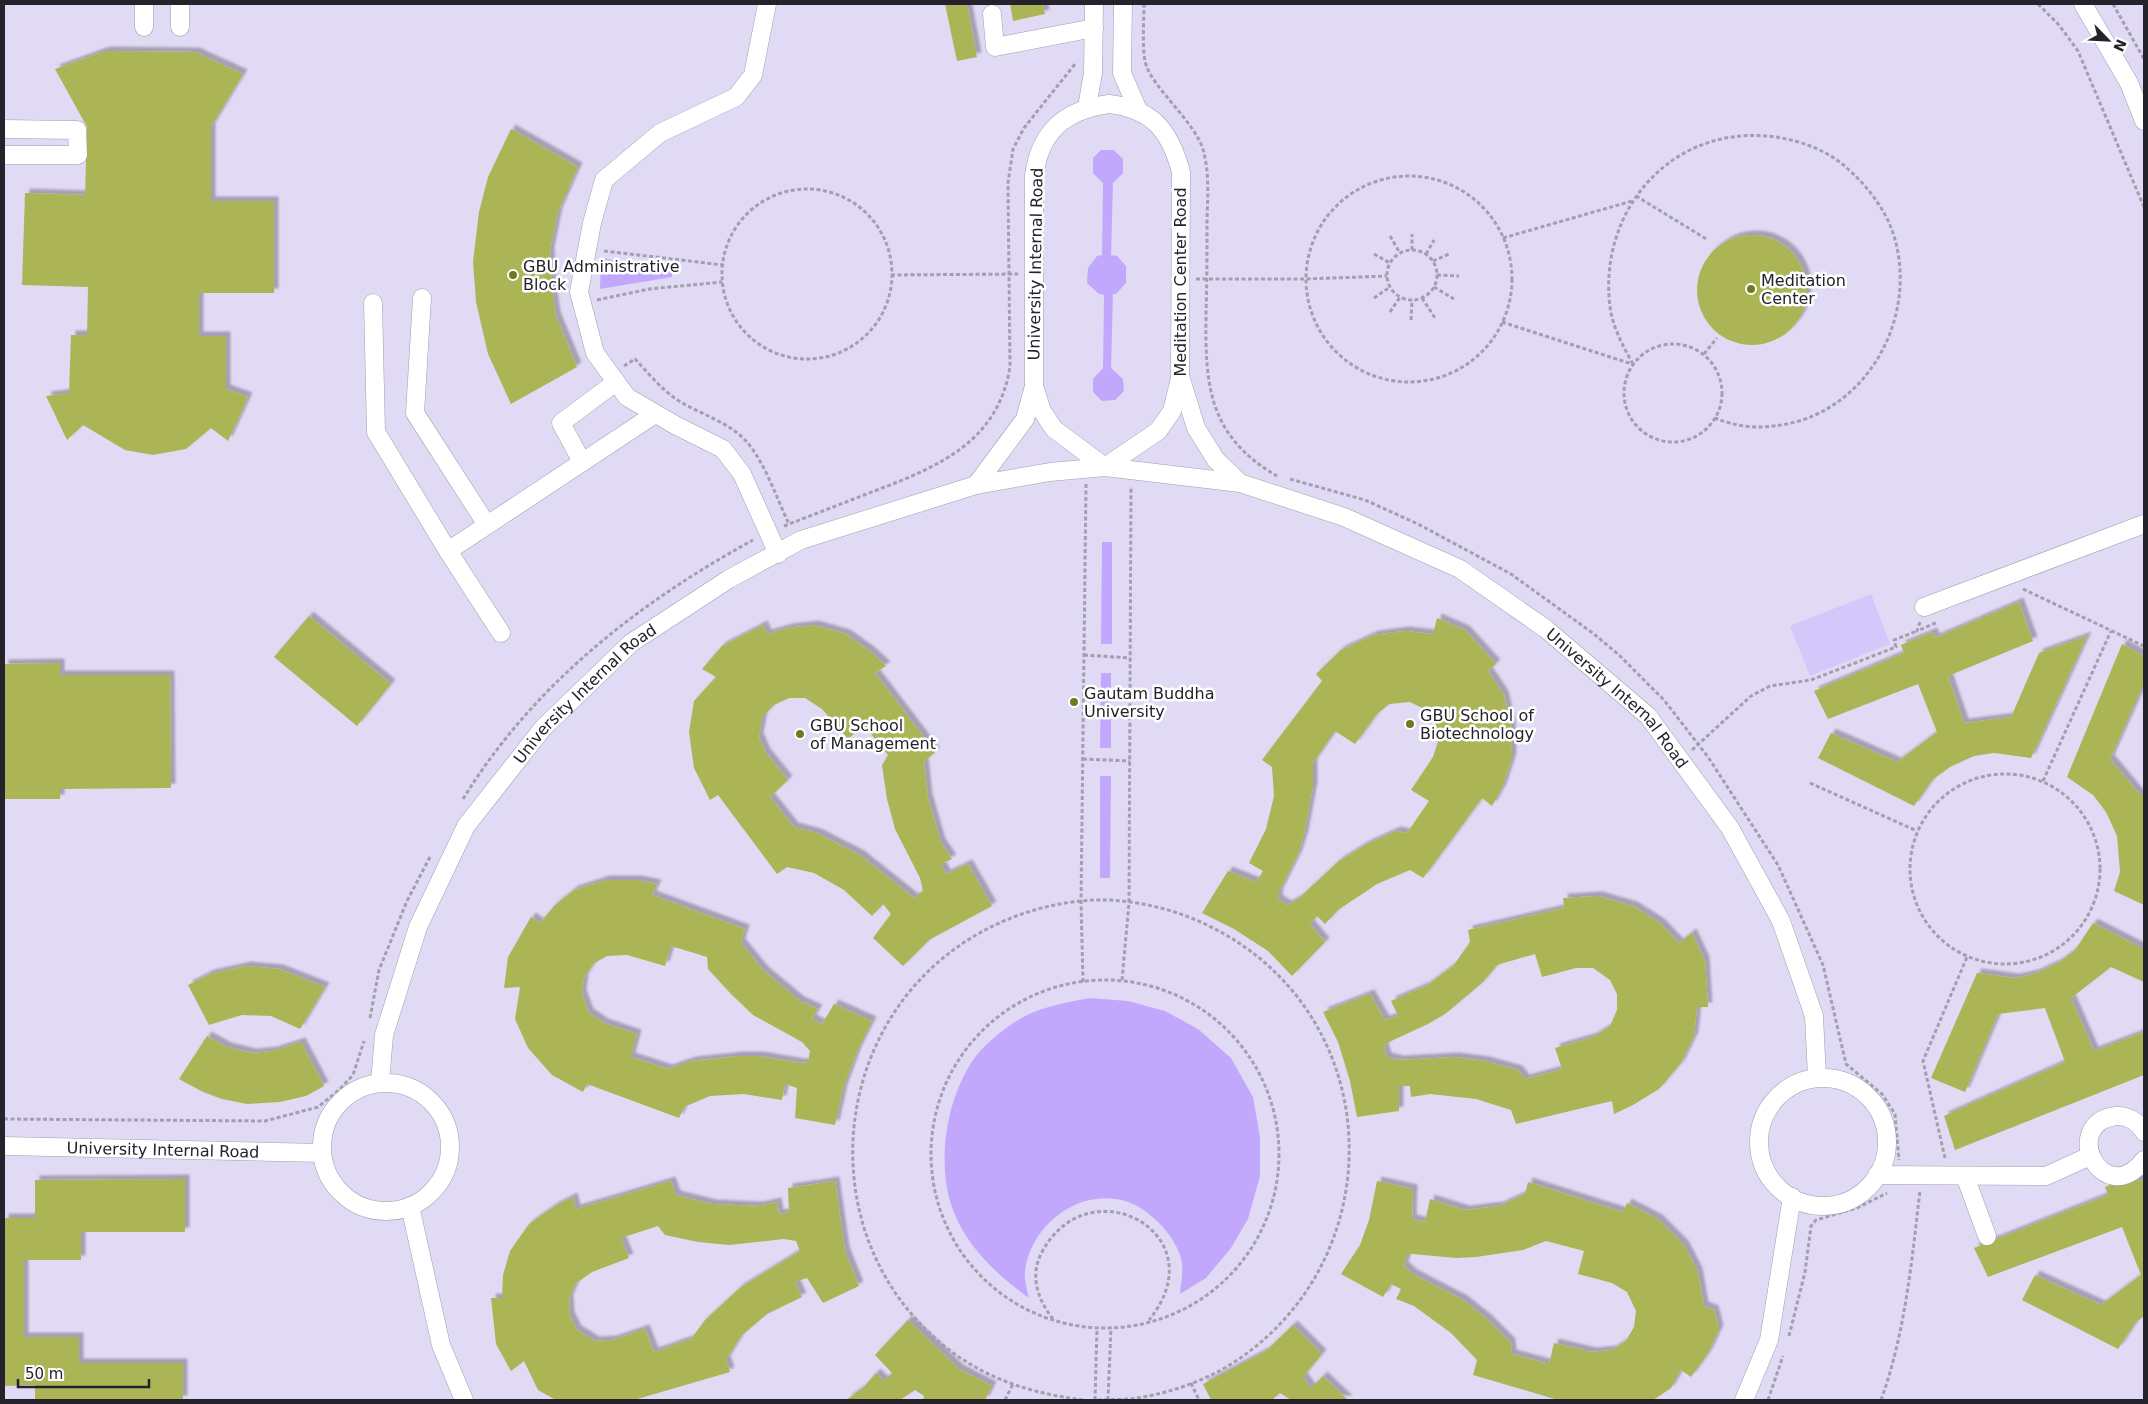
<svg xmlns="http://www.w3.org/2000/svg" width="2148" height="1404" font-family="'DejaVu Sans',sans-serif">
	<defs>
		<filter id="shadow"><feDropShadow dx="4.5" dy="-4.5" stdDeviation="1" flood-color="#0004"/></filter>
	</defs>
	<rect width="100%" height="100%" fill="#ece7fb"/>
	<rect fill="#e1daf5" x="4" y="4" width="2140" height="1396"/>
	<path fill="#d4c7f9" d="M1871 594 1890 644 1810 676 1790 626Z"/>
	<g fill="#c2a8fd">
		<path d="M1101 150H1114L1123 159V173L1113 183 1111 255 1117 256 1126 266V283L1116 294H1113L1111 368 1123 379 1124 391 1115 400 1102 401 1093 392V379L1103 368 1104 295 1099 294 1087 283 1088 268 1097 256 1102 255 1103 183 1093 173V158Z"/>
		<path d="M601 258 672 270V277L600 289Z"/>
		<path d="M1102 542H1112V644H1101Z"/>
		<path d="M1101 673H1111V748H1100Z"/>
		<path d="M1100 776H1111L1110 878H1100Z"/>
		<path d="M1090 998 1128 1001 1165 1011 1198 1029 1231 1058 1253 1097 1260 1137V1176L1248 1219 1231 1248 1206 1278 1180 1294C1181 1284 1183 1273 1182 1263 1180 1249 1169 1233 1160 1224 1151 1215 1140 1206 1128 1202 1081 1186 1031 1224 1025 1271 1024 1279 1027 1290 1029 1298 997 1275 967 1247 953 1210 936 1164 946 1100 973 1060 985 1043 1007 1026 1025 1016 1045 1006 1069 1002 1090 998Z"/>
	</g>
	<g fill="#acb554" fill-rule="evenodd" filter="url(#shadow)">
		<path d="M945 4H967L977 57 957 61Z"/>
		<path d="M1010 4H1043L1045 14 1013 21Z"/>
		<path d="M105 51 195 52 243 74 211 127V201H274V293H199V336H226V389L248 397 228 441 211 428 186 449 153 455 125 450 83 425 67 440 46 396 69 393 71 335H87L88 287 22 285 25 193 85 195 87 127 55 69Z"/>
		<path d="M511 129 578 167 558 212 550 251 552 288 556 316 577 367 511 404 488 354 476 302 473 262 479 212 488 177Z"/>
		<circle cx="1752" cy="290" r="55"/>
		<path d="M2019 602 2033 641 1948 676 1964 723 2011 717 2039 653 2087 636 2031 758 1994 753 1974 756 1950 767 1932 780 1914 806 1818 758 1831 733 1897 762 1937 732 1918 684 1828 719 1814 691 1904 653 1901 645 1933 632 1935 638Z"/>
		<path d="M309 616 391 684 357 726 274 657Z"/>
		<path d="M1437 618 1465 630 1496 664 1488 671 1504 695 1511 725 1512 758 1502 788 1492 806 1482 798 1423 878 1410 870 1377 884 1338 910 1325 924 1317 916 1310 924 1325 942 1292 976 1268 951 1234 929 1202 913 1228 871 1256 882 1263 871 1249 863 1266 829 1274 796 1272 767 1262 760 1322 681 1316 674 1341 650 1374 635 1405 631 1433 634ZM1410 702 1424 709 1435 721 1439 738 1433 757 1411 790 1429 801 1407 833 1396 831 1365 845 1339 861 1298 899 1287 905 1278 899 1279 892 1298 854 1304 835 1313 787V763L1335 731 1355 744 1376 715 1389 704Z"/>
		<path d="M763 625 767 634 788 628 814 625 846 634 871 652 886 666 875 673 935 752 924 762 928 798 941 843 952 859 941 864 946 874 968 864 992 906 929 940 903 966 873 938 891 914 883 904 872 916 844 890 814 873 787 867 777 874 718 795 710 800 694 768 689 732 694 701 716 677 702 669 722 646ZM789 698H805L822 709 848 739 864 725 888 755 882 765 887 799 895 829 920 878 923 891 914 898 860 855 817 833 794 827 770 797 788 780 766 753 759 737 763 716 774 705Z"/>
		<path d="M2122 644 2144 656V683L2110 759 2140 795 2144 793V905L2114 891 2120 872 2117 836 2106 812 2093 795 2067 777Z"/>
		<path d="M60 663V675H170L171 788 60 789V799H4V664Z"/>
		<path d="M605 880H637L657 884 652 895 745 929 741 943 764 971 800 1001 818 1009 812 1019 822 1024 834 1004 872 1021 857 1051 843 1089 835 1125 795 1118 797 1088 785 1084 782 1100 744 1094 710 1096 684 1107 679 1118 587 1084 583 1092 552 1075 528 1048 515 1019 520 987 504 988 508 957 531 917 540 923 554 906 574 890ZM671 946 707 957 708 969 731 994 753 1015 802 1042 810 1051 808 1062 801 1063 759 1056H739L691 1061 668 1069 631 1057 637 1034 604 1023 589 1013 582 994 584 978 593 964 607 956 627 955 665 966Z"/>
		<path d="M1598 896 1633 906 1660 923 1679 943 1692 933 1705 961 1708 1007H1697L1694 1036 1681 1063 1659 1089 1633 1105 1614 1114 1612 1101 1516 1124 1511 1110 1476 1099 1430 1094 1411 1097 1410 1086H1399V1111L1357 1117 1350 1081 1338 1042 1323 1012 1370 994 1385 1020 1398 1016 1391 1001 1426 986 1454 965 1470 942 1468 930 1564 908 1563 898ZM1535 954 1542 977 1576 968H1593L1610 980 1617 994V1010L1610 1026 1593 1037 1555 1048 1562 1069 1525 1079 1518 1070 1485 1061 1455 1057 1399 1060 1387 1057 1384 1047 1389 1042 1428 1024 1445 1014 1482 983 1497 965Z"/>
		<path d="M2093 923 2144 949V982L2111 967 2071 998 2094 1051 2144 1032V1075L1955 1150 1944 1116 2065 1062 2045 1008 1998 1014 1965 1092 1931 1078 1977 973 2015 978 2034 974 2058 963 2075 950Z"/>
		<path d="M246 966 279 969 325 987 300 1029 271 1016 242 1015 209 1025 188 985 210 974Z"/>
		<path d="M207 1036 227 1047 252 1053 273 1051 301 1042 324 1086 306 1096 280 1102 247 1104 222 1099 203 1092 179 1079Z"/>
		<path d="M2137 1175 2139 1181 2144 1179V1316L2136 1322 2118 1349 2022 1300 2035 1275 2101 1305 2141 1275 2122 1227 1988 1277 1974 1248 2108 1195 2105 1187Z"/>
		<path d="M185 1179V1232H81V1260H24V1337H79V1363H183V1400H35V1385L4 1386V1218H35V1180Z"/>
		<path d="M671 1181 676 1195 712 1204 758 1206 777 1202 779 1214 789 1212 788 1188 835 1181 845 1251 859 1286 823 1303 807 1278 795 1282 802 1297 767 1314 741 1336 726 1360 730 1372 634 1400H556L538 1390 524 1361 511 1371 496 1344 491 1298H502L503 1275 510 1251 529 1224 555 1206 573 1197 576 1209ZM658 1226 665 1235 698 1242 729 1245 784 1239 796 1241 800 1251 741 1287 705 1320 691 1339 654 1352 645 1329 612 1340 595 1341 577 1330 570 1316 569 1299 575 1284 592 1272 629 1258 621 1238Z"/>
		<path d="M1377 1181 1413 1189 1412 1219 1425 1222 1430 1199 1465 1210 1499 1206 1525 1194 1528 1182 1623 1212 1627 1203 1658 1219 1684 1245 1698 1272 1704 1306 1714 1310 1719 1329 1708 1353 1691 1377 1681 1370 1671 1388 1653 1400H1558L1473 1375 1477 1360 1451 1333 1414 1306 1396 1299 1401 1289 1391 1284 1383 1297 1341 1274 1360 1245 1369 1220ZM1546 1241 1584 1251 1578 1274 1612 1283 1627 1292 1636 1311 1634 1327 1626 1341 1612 1350 1592 1352 1554 1343 1549 1364 1512 1354 1511 1343 1487 1319 1463 1300 1413 1274 1404 1266 1407 1255 1413 1254 1456 1258 1476 1257 1523 1250Z"/>
		<path d="M908 1320 959 1369 992 1386 985 1400H923L924 1396 915 1390 900 1400H846L863 1388 876 1373 884 1381 892 1373 875 1355Z"/>
		<path d="M1293 1325 1322 1354 1303 1377 1311 1388 1323 1376 1348 1400H1291L1280 1393 1272 1400H1211L1203 1384 1266 1351Z"/>
	</g>
	<g fill="none" stroke-linecap="round" stroke-linejoin="round">
		<defs>
			<g id="minor">
				<path d="M180 4V27"/>
				<path d="M767 4 753 75 736 97 660 133 604 180 592 223 579 292 595 353 627 397 675 425 723 449 742 474 778 554"/>
				<path d="M1123 4 1122 73 1138 110"/>
				<path d="M2083 4 2129 83 2144 121"/>
				<path d="M992 14 995 47 1094 28"/>
				<path d="M144 27V4"/>
				<path d="M1109 104C1153 109 1170 131 1181 172L1180 379 1172 411 1158 431 1105 467 1054 429 1042 411 1034 386V176C1040 131 1065 110 1109 104Z"/>
				<path d="M1087 107 1093 73 1094 4"/>
				<path d="M4 129 77 130 78 155H4"/>
				<path d="M422 298 415 413 487 525"/>
				<path d="M373 303 376 432 448 551 655 414"/>
				<path d="M1181 379 1196 428 1216 460 1240 483"/>
				<path d="M582 462 561 423 616 382"/>
				<path d="M976 485 1025 419 1034 386"/>
				<path d="M448 551 501 633"/>
				<path d="M1924 607 2144 524"/>
				<circle cx="1823" cy="1142" r="64"/>
				<path id="s1" d="M380 1082 384 1035 418 927 466 826 543 728 631 643 729 579 801 540 976 485 1050 472 1105 467 1240 483 1344 517 1460 569 1546 629 1648 716 1730 828 1781 921 1814 1016 1817 1077"/>
				<circle cx="386" cy="1147" r="64"/>
				<path d="M2144 1132C2139 1122 2127 1115 2116 1116 2059 1123 2103 1212 2144 1160"/>
				<path id="s2" d="M4 1146 322 1153"/>
				<path d="M1877 1175 2046 1176 2090 1156"/>
				<path d="M1965 1176 1987 1236"/>
				<path d="M410 1206 441 1345 464 1400"/>
				<path d="M1744 1400 1769 1340 1792 1197"/>
			</g>
		</defs>
		<use href="#minor" stroke="#a19daf" stroke-width="19"/>
		<g stroke="#a39fae" stroke-width="3" stroke-dasharray="4 2.5" stroke-linecap="butt">
			<path d="M1144 4C1144 22 1142 43 1145 61 1150 87 1197 122 1204 153 1209 174 1208 196 1207 218 1207 249 1207 281 1206 313 1205 385 1208 436 1277 476"/>
			<path d="M2038 4 2059 25 2078 51 2144 207"/>
			<path d="M2113 4 2144 59"/>
			<circle cx="1409" cy="279" r="103"/>
			<circle cx="807" cy="274" r="85"/>
			<path d="M1636 196 1708 240"/>
			<path d="M1390 236 1400 253"/>
			<path d="M1503 238 1632 201"/>
			<circle cx="1412" cy="275" r="25"/>
			<path d="M1412 250V234"/>
			<path d="M604 251 723 265"/>
			<path d="M1374 254 1390 263"/>
			<path d="M1426 254 1434 240"/>
			<path d="M1433 261 1449 254"/>
			<path d="M891 275 1018 274"/>
			<path d="M1437 275 1459 276"/>
			<path d="M1196 279H1306L1387 276"/>
			<path d="M1434 287 1454 299"/>
			<path d="M1374 298 1390 287"/>
			<path d="M1422 298 1435 318"/>
			<path d="M597 300 649 289 722 282"/>
			<path d="M1390 312 1400 297"/>
			<path d="M1411 320 1412 300"/>
			<path d="M1502 322 1632 364"/>
			<circle cx="1673" cy="393" r="49"/>
			<path d="M1704 354 1717 338"/>
			<path d="M1633 364C1623 346 1613 328 1610 307 1598 213 1668 128 1766 136 1794 138 1827 149 1848 169 1865 184 1881 204 1890 225 1921 301 1879 397 1799 421 1769 429 1744 430 1715 418"/>
			<path d="M624 366 635 359C648 373 662 390 679 401 702 415 729 422 747 442 765 463 777 499 789 524"/>
			<path d="M1290 479 1365 500 1418 524 1511 574 1594 634 1619 655 1664 700 1708 757 1778 865 1823 965 1846 1064 1882 1094 1895 1114 1899 1160"/>
			<path d="M784 526C815 514 846 502 877 490 940 466 998 441 1010 367L1008 183 1013 149 1024 128 1075 64"/>
			<path d="M2023 589 2144 646"/>
			<path d="M1920 622 1917 631 1938 622"/>
			<path d="M1084 655 1130 658"/>
			<path d="M1692 750 1751 696 1770 686 1811 680 1896 647 1894 640 1917 631"/>
			<path d="M1083 759 1130 761"/>
			<circle cx="2005" cy="869" r="95"/>
			<path d="M2043 781 2111 631"/>
			<path d="M1810 783 1917 831"/>
			<path d="M463 799C533 685 638 603 753 540"/>
			<path d="M1122 980 1129 903 1131 486"/>
			<circle cx="1105" cy="1154" r="174"/>
			<path d="M1083 982 1081 902 1086 484"/>
			<path d="M370 1018 379 970 407 901 430 857"/>
			<path d="M4 1119 265 1121 318 1107 340 1089 353 1075 364 1041"/>
			<path d="M1945 1158 1923 1061 1967 957"/>
			<path d="M1053 1319C1038 1300 1029 1276 1042 1252 1089 1164 1219 1234 1149 1320"/>
			<path d="M1789 1336 1805 1272 1811 1226 1816 1220 1857 1208 1887 1193"/>
			<path d="M1191 1383 1199 1400"/>
			<path d="M1005 1400 1013 1384"/>
			<path d="M1083 1400C1036 1394 991 1381 952 1352 805 1242 825 1013 987 929 1023 910 1067 899 1108 900 1150 902 1190 914 1226 935 1386 1028 1390 1255 1239 1359 1210 1379 1171 1393 1137 1398 1125 1400 1111 1399 1098 1400"/>
			<path d="M1095 1400 1097 1327"/>
			<path d="M1108 1400 1111 1328"/>
			<path d="M1768 1400 1783 1356"/>
			<path d="M1881 1400C1905 1334 1912 1260 1920 1190"/>
		</g>
		<use href="#minor" stroke="#fff" stroke-width="18"/>
	</g>
	<g fill="#717822" stroke="#fff" stroke-width="2">
		<circle cx="513" cy="275" r="5"/>
		<circle cx="1751" cy="289" r="5"/>
		<circle cx="1074" cy="702" r="5"/>
		<circle cx="1410" cy="724" r="5"/>
		<circle cx="800" cy="734" r="5"/>
	</g>
	<g text-anchor="middle" stroke-width="5" stroke-linejoin="round" paint-order="stroke">
		<g font-size="16" fill="#24222a" stroke="#fff">
			<text transform="translate(1035 264) rotate(-89)" y="6">University Internal Road</text>
			<text transform="translate(1180 282) rotate(-90)" y="6">Meditation Center Road</text>
			<text dy="6" stroke="none"><textPath href="#s1" startOffset="451">University Internal Road</textPath></text>
			<text dy="6" stroke="none"><textPath href="#s1" startOffset="1609">University Internal Road</textPath></text>
			<text dy="6" stroke="none"><textPath href="#s2" startOffset="159">University Internal Road</textPath></text>
		</g>
		<g font-size="16" fill="#24222a" stroke="#fff" text-anchor="start">
			<text x="523" y="272">GBU Administrative<tspan x="523" dy="18">Block</tspan></text>
			<text x="1761" y="286">Meditation<tspan x="1761" dy="18">Center</tspan></text>
			<text x="1084" y="699">Gautam Buddha<tspan x="1084" dy="18">University</tspan></text>
			<text x="1420" y="721">GBU School of<tspan x="1420" dy="18">Biotechnology</tspan></text>
			<text x="810" y="731">GBU School<tspan x="810" dy="18">of Management</tspan></text>
		</g>
	</g>
	<rect width="2148" height="1404" fill="none" stroke="#24222a" stroke-width="10"/>
	<g transform="translate(2108 40) rotate(114)" stroke="#ffffff" stroke-width="4" paint-order="stroke">
	<path d="M0-4L9 19L0 12L-9 19Z" fill="#24222a"/>
	<text y="-8" font-size="14" font-weight="bold" text-anchor="middle" fill="#24222a">N</text>
	</g>
	<path d="M18 1379v8h131v-8" fill="none" stroke="#24222a" stroke-width="2.5"/>
	<text x="25" y="1379" font-size="15" fill="#24222a" stroke="#ffffff" stroke-width="4" paint-order="stroke">50 m</text>
</svg>
